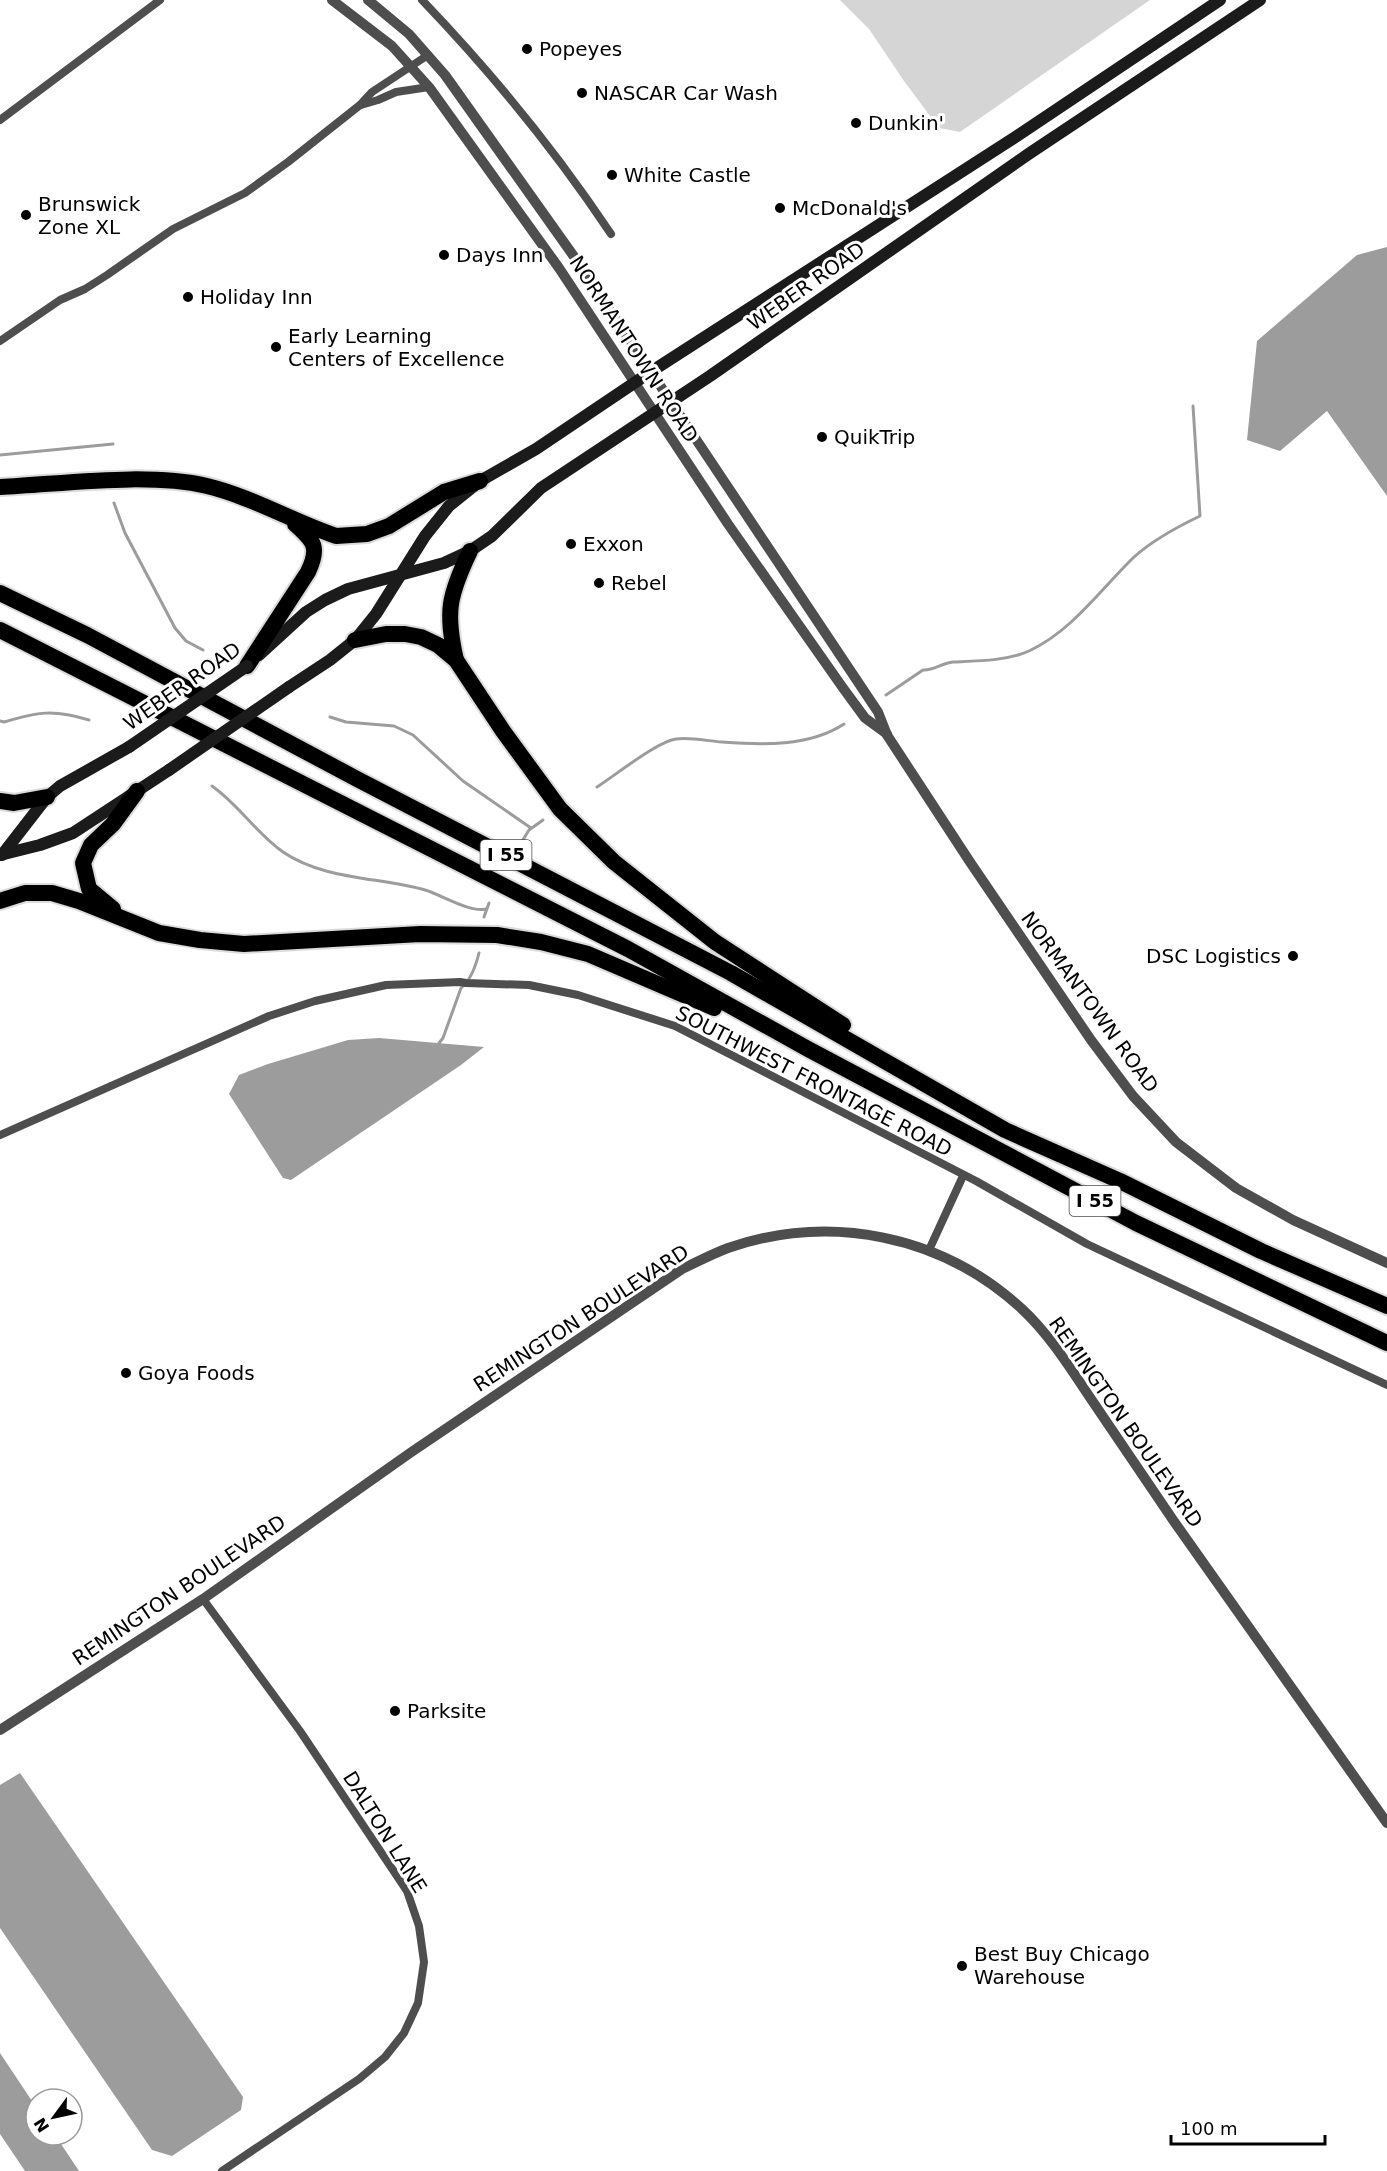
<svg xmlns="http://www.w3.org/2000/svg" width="1387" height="2171" font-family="'DejaVu Sans',sans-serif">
	<rect width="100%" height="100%" fill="#fff"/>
	<path fill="#d5d5d5" d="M840 0H1150L960 132 939 128 904 81 869 29Z"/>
	<g fill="#9c9c9c">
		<path d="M1387 247V496L1327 411 1280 451 1247 440 1257 341 1357 255Z"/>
		<path d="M379 1038 484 1047 461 1065 291 1180 283 1178 229 1094 239 1075 268 1064 348 1040Z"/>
		<path d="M20 1773 243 2097 241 2110 172 2156 152 2150 0 1928V1785Z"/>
		<path d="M0 2053 36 2107V2135H55L79 2171H25L0 2134Z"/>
	</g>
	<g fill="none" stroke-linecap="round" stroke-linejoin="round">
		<g stroke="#9c9c9c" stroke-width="3">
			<path d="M0 455 113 444"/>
			<path d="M114 503 125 533 175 628 186 641 203 650"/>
			<path d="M886 695 923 670C933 671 942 663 953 662 976 661 1007 661 1029 651 1072 631 1101 589 1134 557 1153 540 1177 527 1200 516L1193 406"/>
			<path d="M330 717 346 722 394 726 413 735 463 781 531 828"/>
			<path d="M0 721 4 722C38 712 53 709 89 720"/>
			<path d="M212 786C239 805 256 833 283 852 324 880 379 877 425 890 442 895 470 913 486 909"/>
			<path d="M597 787C616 775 656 742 676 739 691 737 707 741 722 742 762 745 809 747 844 724"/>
			<path d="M521 843 529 830 543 820"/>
			<path d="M484 917 489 903"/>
			<path d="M439 1043 443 1038 461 988C470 981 476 965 479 953"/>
		</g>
		<defs>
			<g id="motorway">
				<path d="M0 487C64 484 146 472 207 486 252 497 292 521 336 536L367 534 389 526 444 492 480 481"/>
				<path d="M0 593 87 635 357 779 731 973 1005 1130 1120 1181 1261 1251 1387 1306"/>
				<path d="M0 630 628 949 808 1049 1136 1223 1387 1343"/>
				<path d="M355 640 386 634H405L421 637 438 645 456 660 503 731 560 809 614 862 715 942 843 1025"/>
				<path d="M456 660C445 612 449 595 470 551"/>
				<path d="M247 666 308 572C320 547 314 541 295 524"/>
				<path d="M0 801 14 803 47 797"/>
				<path d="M0 901 25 893H52L79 901 159 933 200 940 244 944 420 934 497 935 541 942 588 954 714 1008"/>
				<path d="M113 909 89 889 83 863 91 845 113 824 137 791"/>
			</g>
		</defs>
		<use href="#motorway" stroke="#dbdbdb" stroke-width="20"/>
		<g stroke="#4e4e4e" stroke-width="8">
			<path d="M422 0C491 72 555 150 611 234"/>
			<path d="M361 105 378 100 396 92 429 87"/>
			<path d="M0 120 160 0"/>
			<path d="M0 341 60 300 85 289 107 275 173 229 245 193 288 162 360 105 372 92 428 55"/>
			<path d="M0 1135 269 1016 315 1001 386 985 460 982 466 983 529 985 578 995 675 1026 976 1181 1087 1244 1387 1385"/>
			<path d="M929 1250 963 1176"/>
			<path d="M203 1599 300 1731 407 1891 419 1926 424 1962 418 2003 404 2033 385 2057 359 2079 222 2171"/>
		</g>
		<g stroke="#4e4e4e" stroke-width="10">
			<path d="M332 0 392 46 429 87 559 268 728 524 843 688 865 718 887 734"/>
			<path d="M368 0 409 34 445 75 575 258 878 712 887 735 970 862 1091 1040 1133 1096 1176 1142 1236 1188 1293 1220 1387 1263"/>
			<path d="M0 1730 203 1599 410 1453 682 1269C697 1262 712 1254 728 1248 830 1213 942 1235 1022 1309 1048 1333 1069 1366 1089 1396 1117 1437 1145 1479 1173 1520 1244 1621 1316 1722 1387 1823"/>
		</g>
		<g stroke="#1b1b1b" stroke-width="12">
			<path d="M259 655 306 612 325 600 348 589 444 563 470 551 492 536 541 488 710 376 1030 153 1260 0"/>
			<path d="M289 687 330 660 355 640 376 614 425 536 449 506 480 481 536 449 652 371 1017 136 1220 0"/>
			<path d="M0 855 40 845 73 833 169 770"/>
			<path d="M2 855 47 797 60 786 129 747"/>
		</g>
		<use href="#motorway" stroke="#000" stroke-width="16"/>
		<g stroke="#1b1b1b" stroke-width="12">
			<path d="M129 747 247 666"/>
			<path d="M169 770 289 687"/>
		</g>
	</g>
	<g fill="#000" stroke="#fff" stroke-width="2">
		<circle cx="527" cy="49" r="6"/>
		<circle cx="582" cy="93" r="6"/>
		<circle cx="856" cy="123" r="6"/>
		<circle cx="612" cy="175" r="6"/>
		<circle cx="780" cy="208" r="6"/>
		<circle cx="26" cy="215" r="6"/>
		<circle cx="444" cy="255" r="6"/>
		<circle cx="188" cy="297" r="6"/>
		<circle cx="276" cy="347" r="6"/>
		<circle cx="822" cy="437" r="6"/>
		<circle cx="571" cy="544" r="6"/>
		<circle cx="599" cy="583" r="6"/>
		<circle cx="1293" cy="956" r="6"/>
		<circle cx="126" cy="1373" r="6"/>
		<circle cx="395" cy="1711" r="6"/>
		<circle cx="962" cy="1966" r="6"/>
	</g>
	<g text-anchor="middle" stroke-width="6" stroke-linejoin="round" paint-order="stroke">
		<g fill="#fff" stroke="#4c4c4c" stroke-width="1.5">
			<rect x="480.5" y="840" width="51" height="30" rx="4.5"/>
			<rect x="1069.5" y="1186" width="51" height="30" rx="4.5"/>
		</g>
		<g font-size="18" font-weight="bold" fill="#000">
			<text x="506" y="861">I 55</text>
			<text x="1095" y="1207">I 55</text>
		</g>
		<g font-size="20" fill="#000" stroke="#fff" text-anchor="start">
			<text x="539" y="56">Popeyes</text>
			<text x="594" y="100">NASCAR Car Wash</text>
			<text x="868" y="130">Dunkin'</text>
			<text x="624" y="182">White Castle</text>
			<text x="38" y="211">Brunswick<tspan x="38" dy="23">Zone XL</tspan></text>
			<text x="792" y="215">McDonald's</text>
			<text x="456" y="262">Days Inn</text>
			<text x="200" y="304">Holiday Inn</text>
			<text x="288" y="343">Early Learning<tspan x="288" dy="23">Centers of Excellence</tspan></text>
			<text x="834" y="444">QuikTrip</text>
			<text x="583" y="551">Exxon</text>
			<text x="611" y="590">Rebel</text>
			<text x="1281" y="963" text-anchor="end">DSC Logistics</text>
			<text x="138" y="1380">Goya Foods</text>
			<text x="407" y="1718">Parksite</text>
			<text x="974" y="1961">Best Buy Chicago<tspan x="974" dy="23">Warehouse</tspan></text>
		</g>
		<g font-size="20" fill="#000" stroke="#fff">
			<text transform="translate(806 286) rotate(-35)" y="7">WEBER ROAD</text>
			<text transform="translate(634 349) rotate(57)" y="7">NORMANTOWN ROAD</text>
			<text transform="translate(182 686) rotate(-35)" y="7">WEBER ROAD</text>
			<text transform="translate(1090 1002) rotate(54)" y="7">NORMANTOWN ROAD</text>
			<text transform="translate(814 1081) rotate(27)" y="7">SOUTHWEST FRONTAGE ROAD</text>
			<text transform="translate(581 1318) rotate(-33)" y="7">REMINGTON BOULEVARD</text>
			<text transform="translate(1126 1422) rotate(55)" y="7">REMINGTON BOULEVARD</text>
			<text transform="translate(179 1590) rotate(-34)" y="7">REMINGTON BOULEVARD</text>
			<text transform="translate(385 1832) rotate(58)" y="7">DALTON LANE</text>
		</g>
	</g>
	<g transform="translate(54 2117) rotate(237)"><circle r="28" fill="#ffffff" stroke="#999999" stroke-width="1.5"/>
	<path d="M0-4.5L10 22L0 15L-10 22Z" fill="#000000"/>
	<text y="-9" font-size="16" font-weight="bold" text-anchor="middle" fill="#000000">N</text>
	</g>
	<path d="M1171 2135v9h154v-9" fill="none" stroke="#000000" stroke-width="3"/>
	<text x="1180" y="2135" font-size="18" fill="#000000" stroke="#ffffff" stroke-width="4.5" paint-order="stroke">100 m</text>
</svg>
